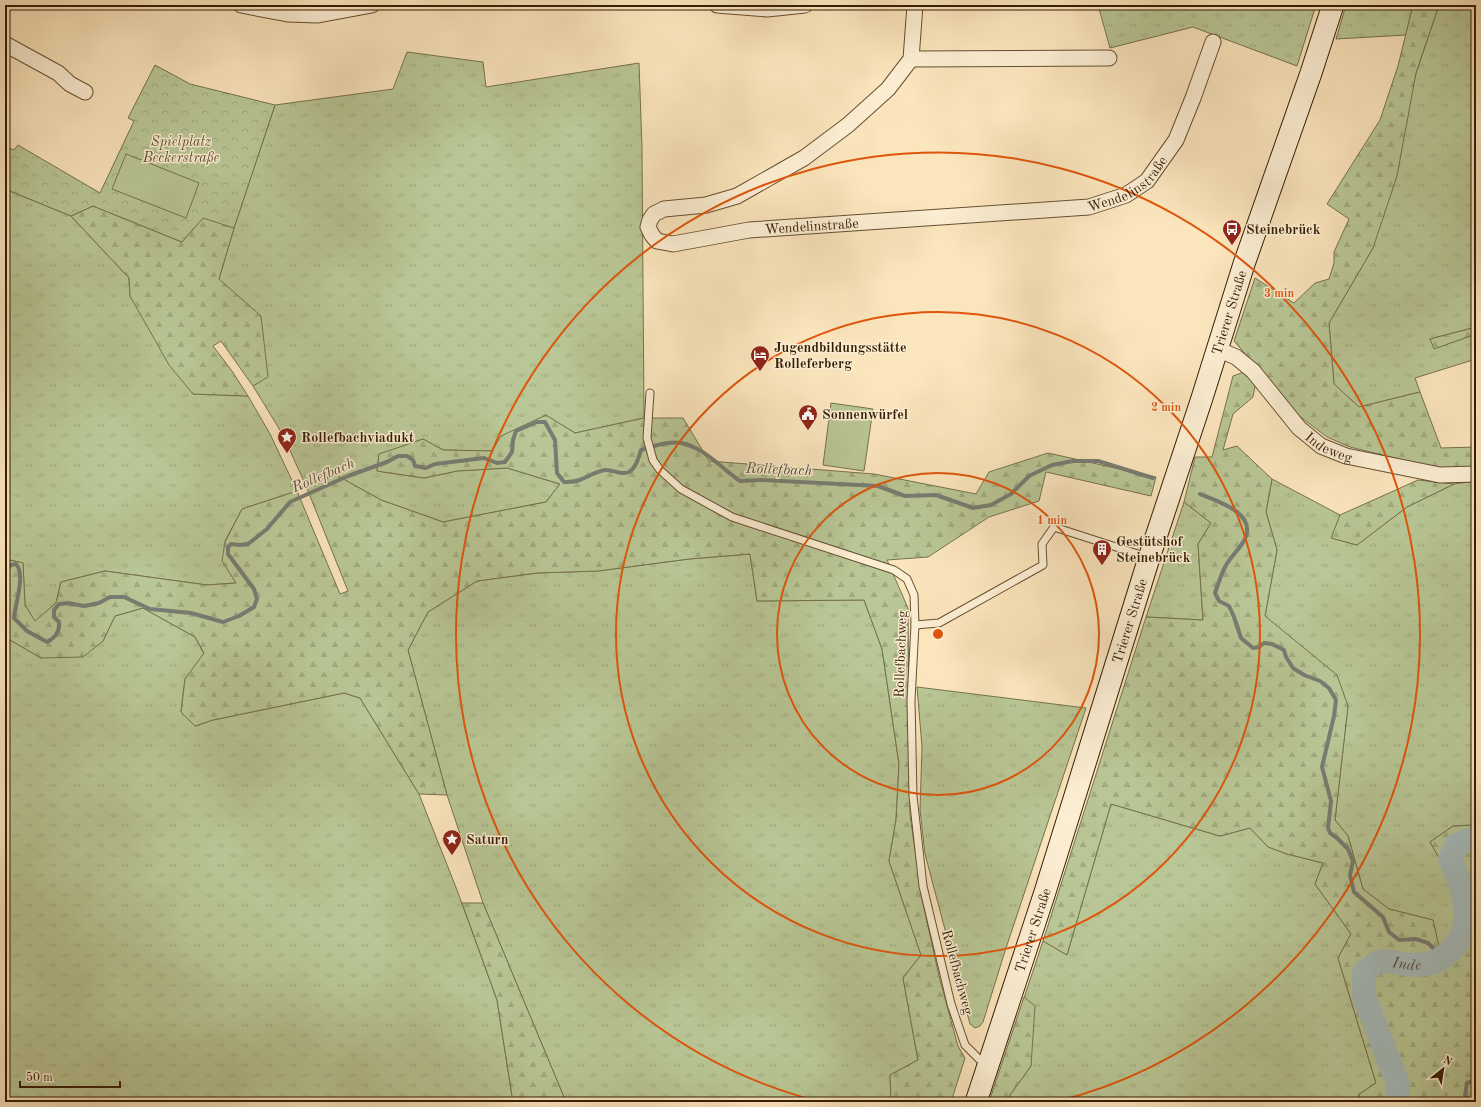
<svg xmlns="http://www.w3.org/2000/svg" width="1481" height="1107" font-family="'Old Standard TT',serif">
	<defs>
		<pattern id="grass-tufts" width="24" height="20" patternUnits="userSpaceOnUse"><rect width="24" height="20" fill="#b9c695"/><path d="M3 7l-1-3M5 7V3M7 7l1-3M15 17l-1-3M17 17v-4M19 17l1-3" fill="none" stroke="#a0aa7f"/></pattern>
		<pattern id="forest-firs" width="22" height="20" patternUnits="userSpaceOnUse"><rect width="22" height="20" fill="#b9c695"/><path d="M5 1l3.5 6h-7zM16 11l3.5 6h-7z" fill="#a0aa7f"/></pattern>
		<pattern id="park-crowns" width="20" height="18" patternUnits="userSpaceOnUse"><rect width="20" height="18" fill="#b9c695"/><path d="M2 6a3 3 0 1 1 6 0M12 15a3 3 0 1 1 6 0" fill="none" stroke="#a0aa7f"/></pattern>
	</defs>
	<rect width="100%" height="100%" fill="#fbe5bc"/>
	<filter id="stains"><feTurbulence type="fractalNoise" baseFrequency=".005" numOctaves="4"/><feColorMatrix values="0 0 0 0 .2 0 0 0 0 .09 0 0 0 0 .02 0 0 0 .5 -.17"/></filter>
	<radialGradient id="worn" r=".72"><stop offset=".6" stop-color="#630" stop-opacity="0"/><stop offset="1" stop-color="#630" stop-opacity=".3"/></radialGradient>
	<g fill="url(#grass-tufts)" stroke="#76724c">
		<path d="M1098 5H1316L1297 66 1193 27 1110 48Z"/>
		<path d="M1346 5H1413L1406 35 1336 39Z"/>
		<path d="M1439 5H1476V327L1430 339 1435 348 1476 334V359L1415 378 1420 392 1359 407 1334 384 1329 323 1373 248 1416 73Z"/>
		<path d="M407 52 483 62 486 87 639 63 642 148 644 418 575 433 545 415 492 451 443 450 423 439 379 455 377 471 424 478 457 471 507 468 560 484 546 502 443 522 381 500 336 475 306 486 283 435 253 386 268 376 219 279 234 228 275 105 393 89Z"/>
		<path d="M5 189 71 216 129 278 130 296 193 394 248 396 270 434 297 491 242 509 225 541 236 583 207 585 105 571 61 582 56 603 35 622 25 605 23 563 5 559Z"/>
		<path d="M1272 479 1340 515 1332 538 1357 545 1407 507 1454 484 1476 481V825L1453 826 1430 842 1456 887 1453 938 1439 948 1433 920 1389 909 1363 889 1348 836 1335 820 1348 706 1265 616 1277 550 1266 512Z"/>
		<path d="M1184 502 1211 523 1198 544 1203 620 1146 617Z"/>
		<path d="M750 554 757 601 864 600 882 649 899 764 896 820 889 861 921 955 903 978 918 1060 890 1075 891 1102H566L483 903 447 795 408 650 428 612 477 581 537 573 598 571 689 559Z"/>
		<path d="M143 608 195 637 204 654 185 679 181 712 195 726 213 720 344 693 360 698 419 794 457 890 497 1000 513 1102H5V637L41 658 103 641 115 616Z"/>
		<path d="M917 687 1086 708 1005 951 983 1022 980 1026 975 1028 970 1024 925 854 920 810 922 747Z"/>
		<path d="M1111 804 1220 836 1250 828 1268 847 1287 854 1323 863 1315 884 1351 934 1338 958 1376 1083 1358 1095 1366 1102H1008L1010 1095 1031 1066 1023 1001 1043 941 1067 955Z"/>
	</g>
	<g fill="url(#forest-firs)" stroke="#76724c">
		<path d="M1413 5H1439L1416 73 1397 176 1373 248 1329 323 1334 384 1359 407 1420 392 1441 448 1476 447V471L1440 469 1350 447 1327 437 1298 415 1234 341 1255 278 1294 303 1315 283 1329 279 1334 263V252L1349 219 1327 204 1380 120 1398 66Z"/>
		<path d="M93 206 182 242 203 217 234 228 219 279 261 316 268 377 253 386 221 341 213 346 232 371 248 396 193 394 169 365 130 296 129 278 71 216Z"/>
		<path d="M1476 327V334L1434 349 1430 339Z"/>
		<path d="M1247 371 1256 381 1253 397 1233 414 1223 450 1237 446 1272 479 1266 512 1277 550 1265 616 1337 675 1348 706 1335 820 1348 836 1363 889 1389 909 1433 920 1439 947 1453 938 1456 887 1430 842 1453 826 1476 825V1102H1366L1358 1095 1376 1083 1338 958 1351 934 1315 884 1323 863 1287 854 1268 847 1250 828 1220 836 1111 804 1067 955 1043 941 1146 617 1203 620 1198 544 1211 523 1184 502 1195 457H1212L1233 376Z"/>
		<path d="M546 415 575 433 644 418H683L709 461 874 474 976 494 989 472 1048 453 1156 477 1151 496 1046 472 1039 501 989 517 928 557 887 560 908 608 910 815 922 899 939 976 958 1046 965 1058 951 1102H891L890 1075 918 1060 903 978 921 955 889 861 896 820 899 764 882 649 864 600 757 601 750 554 689 559 598 571 537 573 477 581 428 612 408 650 447 795 419 794 360 698 344 693 213 720 195 726 181 712 185 679 204 653 195 637 143 608 115 616 103 641 83 657 41 658 5 637V559L23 563 25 605 35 621 56 603 61 582 105 571 207 585 236 583 222 561 225 542 242 509 297 491 340 594 348 591 306 486 336 475 381 500 443 522 546 502 560 484 507 468 457 471 424 478 377 471 379 454 423 439 443 450 492 451 501 436Z"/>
		<path d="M1418 480 1454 484 1407 507 1357 545 1331 538 1340 515Z"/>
		<path d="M483 903 566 1102H513L497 1000 462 903Z"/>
		<path d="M1024 997 1035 1006 1031 1066 1010 1095 1008 1102H989Z"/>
	</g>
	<path fill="url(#park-crowns)" stroke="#76724c" d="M155 65 190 84 275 105 234 228 203 218 182 242 93 206 71 216 5 189V146L14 150 18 145 100 193 134 121 128 118Z"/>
	<g fill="#b9c695" stroke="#76724c">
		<path d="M126 154 199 183 186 218 112 189Z"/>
		<path d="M831 403 873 409 864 471 823 465Z"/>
	</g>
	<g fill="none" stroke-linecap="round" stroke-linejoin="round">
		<g stroke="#787c72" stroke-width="4">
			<path d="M1200 494C1217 501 1257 513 1245 539 1240 549 1230 557 1225 567 1221 575 1218 584 1215 593L1219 601 1229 606 1234 617 1241 638 1253 648 1259 647 1264 643 1272 644 1284 650 1286 657 1293 668 1304 675 1320 681 1329 688 1336 700 1334 716 1322 767 1331 801 1328 828 1330 833 1337 838 1348 849 1353 861 1350 875 1354 892 1383 917 1389 932 1399 940 1416 939 1428 943 1443 958"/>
			<path d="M5 571 11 565 16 564C26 575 15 604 14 618L27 631 47 642C55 638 60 631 59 622L54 617V610L59 604 68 603 84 606 99 603 110 597H124L150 609 191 613 223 622 239 616 254 607 257 599 254 589 228 554V547L231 544 239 545 248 544 267 529 290 502 348 476 387 462 398 456H407L413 460 415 466 426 468 435 464 484 458 497 463 505 462 512 452 513 440 516 431 537 422H545L555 440 557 473 564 482C584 483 588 473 605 470 613 469 621 476 629 472 636 468 639 457 641 450 653 446 668 441 681 443 704 447 722 469 740 481L762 480 878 486 905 496 936 495 973 508 991 505 1011 494 1029 476 1052 465 1073 461H1098L1153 478"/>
			<path d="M1469 1102 1465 1096 1467 1083 1476 1080"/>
		</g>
		<path stroke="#a5bcbc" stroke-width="24" id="s1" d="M1398 1102V1084L1364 996V973C1368 970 1372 966 1376 963 1384 959 1403 964 1412 965 1417 965 1423 964 1428 964 1436 962 1443 958 1449 952 1477 929 1463 887 1450 859L1456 845 1472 839 1476 840"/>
		<defs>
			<g id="lane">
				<path d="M650 393 647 438 653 460 660 470 681 489 732 517 894 570 907 579 914 595 915 625 911 700 913 796 923 886 951 1004 965 1045 985 1065"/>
				<path d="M915 625 939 623 1043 565 1042 544 1054 527 1147 557"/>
			</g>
			<g id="street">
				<path d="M241 5 288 14 318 15 372 5"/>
				<path d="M717 5 767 9 805 5"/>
				<path id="s2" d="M915 5 911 59 888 89 848 125 804 158 737 196 706 205 664 209 654 214 650 220 648 227 652 235 657 241 673 244 749 230 1089 207 1126 195 1147 181 1176 140 1193 98 1213 42"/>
				<path d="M5 44 58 73 70 84 85 92"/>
				<path d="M911 59 1109 58"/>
				<path id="s3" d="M1217 349 1236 357 1253 371 1299 428 1321 446 1346 456 1440 475 1476 474"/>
			</g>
			<g id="secondary">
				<path id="s4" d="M976 1102 1045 892 1149 558 1202 398 1244 264 1311 73 1333 5"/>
			</g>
		</defs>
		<use href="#lane" stroke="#664f32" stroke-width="9"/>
		<use href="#street" stroke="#664f32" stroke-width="17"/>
		<use href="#secondary" stroke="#341d04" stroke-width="23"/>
		<use href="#lane" stroke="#fceed3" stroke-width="7"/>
		<use href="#street" stroke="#fceed3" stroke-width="15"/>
		<use href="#secondary" stroke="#fceed3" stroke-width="21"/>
	</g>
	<g fill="none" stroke="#df560c" stroke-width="2">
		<circle cx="938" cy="634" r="161"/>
		<circle cx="938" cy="634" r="322"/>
		<path d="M821 1102A482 482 0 1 1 1055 1102"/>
	</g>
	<defs>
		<symbol id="bus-pin" viewBox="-11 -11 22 30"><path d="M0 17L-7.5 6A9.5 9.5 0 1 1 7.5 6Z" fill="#8f2418" stroke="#fceed3"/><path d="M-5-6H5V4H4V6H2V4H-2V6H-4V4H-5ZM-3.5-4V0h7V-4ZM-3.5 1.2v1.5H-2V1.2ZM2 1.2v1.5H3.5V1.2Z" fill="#fff"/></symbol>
		<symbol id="hotel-pin" viewBox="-11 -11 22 30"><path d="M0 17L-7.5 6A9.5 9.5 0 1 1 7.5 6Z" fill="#8f2418" stroke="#fceed3"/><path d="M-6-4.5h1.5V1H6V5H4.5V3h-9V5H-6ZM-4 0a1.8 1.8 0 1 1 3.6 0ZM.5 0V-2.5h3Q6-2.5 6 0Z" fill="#fff"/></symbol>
		<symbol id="civic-pin" viewBox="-11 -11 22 30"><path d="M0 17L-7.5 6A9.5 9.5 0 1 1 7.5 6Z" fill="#8f2418" stroke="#fceed3"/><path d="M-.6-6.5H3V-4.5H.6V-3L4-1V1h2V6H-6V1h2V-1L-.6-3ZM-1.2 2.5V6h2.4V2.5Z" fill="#fff"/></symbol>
		<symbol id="sight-pin" viewBox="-11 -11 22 30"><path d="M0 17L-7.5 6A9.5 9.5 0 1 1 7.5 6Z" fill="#8f2418" stroke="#fceed3"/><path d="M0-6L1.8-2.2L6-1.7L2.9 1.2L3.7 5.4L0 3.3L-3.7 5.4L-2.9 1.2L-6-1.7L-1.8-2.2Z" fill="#fff"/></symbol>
		<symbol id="building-pin" viewBox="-11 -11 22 30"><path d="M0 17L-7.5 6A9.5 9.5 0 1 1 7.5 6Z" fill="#8f2418" stroke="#fceed3"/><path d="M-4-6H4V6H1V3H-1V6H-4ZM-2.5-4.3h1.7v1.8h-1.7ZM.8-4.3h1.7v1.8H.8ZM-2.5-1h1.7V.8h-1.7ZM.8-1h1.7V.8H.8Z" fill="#fff"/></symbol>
	</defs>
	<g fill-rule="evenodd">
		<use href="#bus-pin" x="1221" y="218" width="22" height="30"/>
		<use href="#hotel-pin" x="749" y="344" width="22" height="30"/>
		<use href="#civic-pin" x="797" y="403" width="22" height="30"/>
		<use href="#sight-pin" x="276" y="426" width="22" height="30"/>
		<use href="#building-pin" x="1091" y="538" width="22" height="30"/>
		<use href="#sight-pin" x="441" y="828" width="22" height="30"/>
	</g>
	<g text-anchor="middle" stroke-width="3" stroke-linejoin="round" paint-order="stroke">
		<g font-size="14" font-style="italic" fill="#5c5030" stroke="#fceed3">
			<text x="181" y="146">Spielplatz<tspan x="181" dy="16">Beckerstraße</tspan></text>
		</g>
		<g font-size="14" fill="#341d04" stroke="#fceed3">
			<text dy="5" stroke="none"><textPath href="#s2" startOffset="875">Wendelinstraße</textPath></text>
			<text dy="5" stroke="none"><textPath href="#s2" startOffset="551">Wendelinstraße</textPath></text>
			<text dy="5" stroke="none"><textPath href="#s4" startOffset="829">Trierer Straße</textPath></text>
			<text dy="5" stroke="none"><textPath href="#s3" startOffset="152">Indeweg</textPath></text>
			<text dy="5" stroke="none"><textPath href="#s4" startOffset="505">Trierer Straße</textPath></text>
			<text transform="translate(900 654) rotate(-88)" y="5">Rollefbachweg</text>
			<text dy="5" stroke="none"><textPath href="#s4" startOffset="181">Trierer Straße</textPath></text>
			<text transform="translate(958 972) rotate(75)" y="5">Rollefbachweg</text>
		</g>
		<g font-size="14" font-weight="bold" fill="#341d04" stroke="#fceed3" text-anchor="start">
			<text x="1246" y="234">Steinebrück</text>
			<text x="774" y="352">Jugendbildungsstätte<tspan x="774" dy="16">Rolleferberg</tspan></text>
			<text x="822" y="419">Sonnenwürfel</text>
			<text x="301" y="442">Rollefbachviadukt</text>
			<text x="1116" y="546">Gestütshof<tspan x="1116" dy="16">Steinebrück</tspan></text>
			<text x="466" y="844">Saturn</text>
		</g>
		<g font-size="15" font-style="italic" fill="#564d3b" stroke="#fceed3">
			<text transform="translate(779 469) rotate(2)" y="5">Rollefbach</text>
			<text transform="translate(323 475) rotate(-23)" y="5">Rollefbach</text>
			<text dy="5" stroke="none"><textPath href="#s1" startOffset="182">Inde</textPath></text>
		</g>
	</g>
	<circle cx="938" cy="634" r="6" fill="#df560c" stroke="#fceed3" stroke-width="2"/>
	<g font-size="12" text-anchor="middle" font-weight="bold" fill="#df560c" stroke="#fceed3" stroke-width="3" stroke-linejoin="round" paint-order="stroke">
		<text x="1279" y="297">3 min</text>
		<text x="1166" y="411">2 min</text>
		<text x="1052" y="524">1 min</text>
	</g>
	<rect width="1481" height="1107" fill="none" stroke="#fbe5bc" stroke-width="20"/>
	<rect x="6" y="6" width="1469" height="1095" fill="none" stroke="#341d04" stroke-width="2"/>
	<rect x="10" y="10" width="1461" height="1087" fill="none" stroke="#341d04"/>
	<g transform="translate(1443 1069) rotate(30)" stroke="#fceed3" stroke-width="3" paint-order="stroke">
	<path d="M0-3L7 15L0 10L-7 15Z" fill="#341d04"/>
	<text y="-6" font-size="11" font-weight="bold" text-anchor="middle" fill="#341d04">N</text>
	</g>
	<path d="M20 1081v6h100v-6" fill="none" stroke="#341d04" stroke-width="2"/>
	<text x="26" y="1081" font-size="12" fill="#341d04" stroke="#fceed3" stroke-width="3" paint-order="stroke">50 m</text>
	<rect width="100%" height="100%" filter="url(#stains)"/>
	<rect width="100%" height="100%" fill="url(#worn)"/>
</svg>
